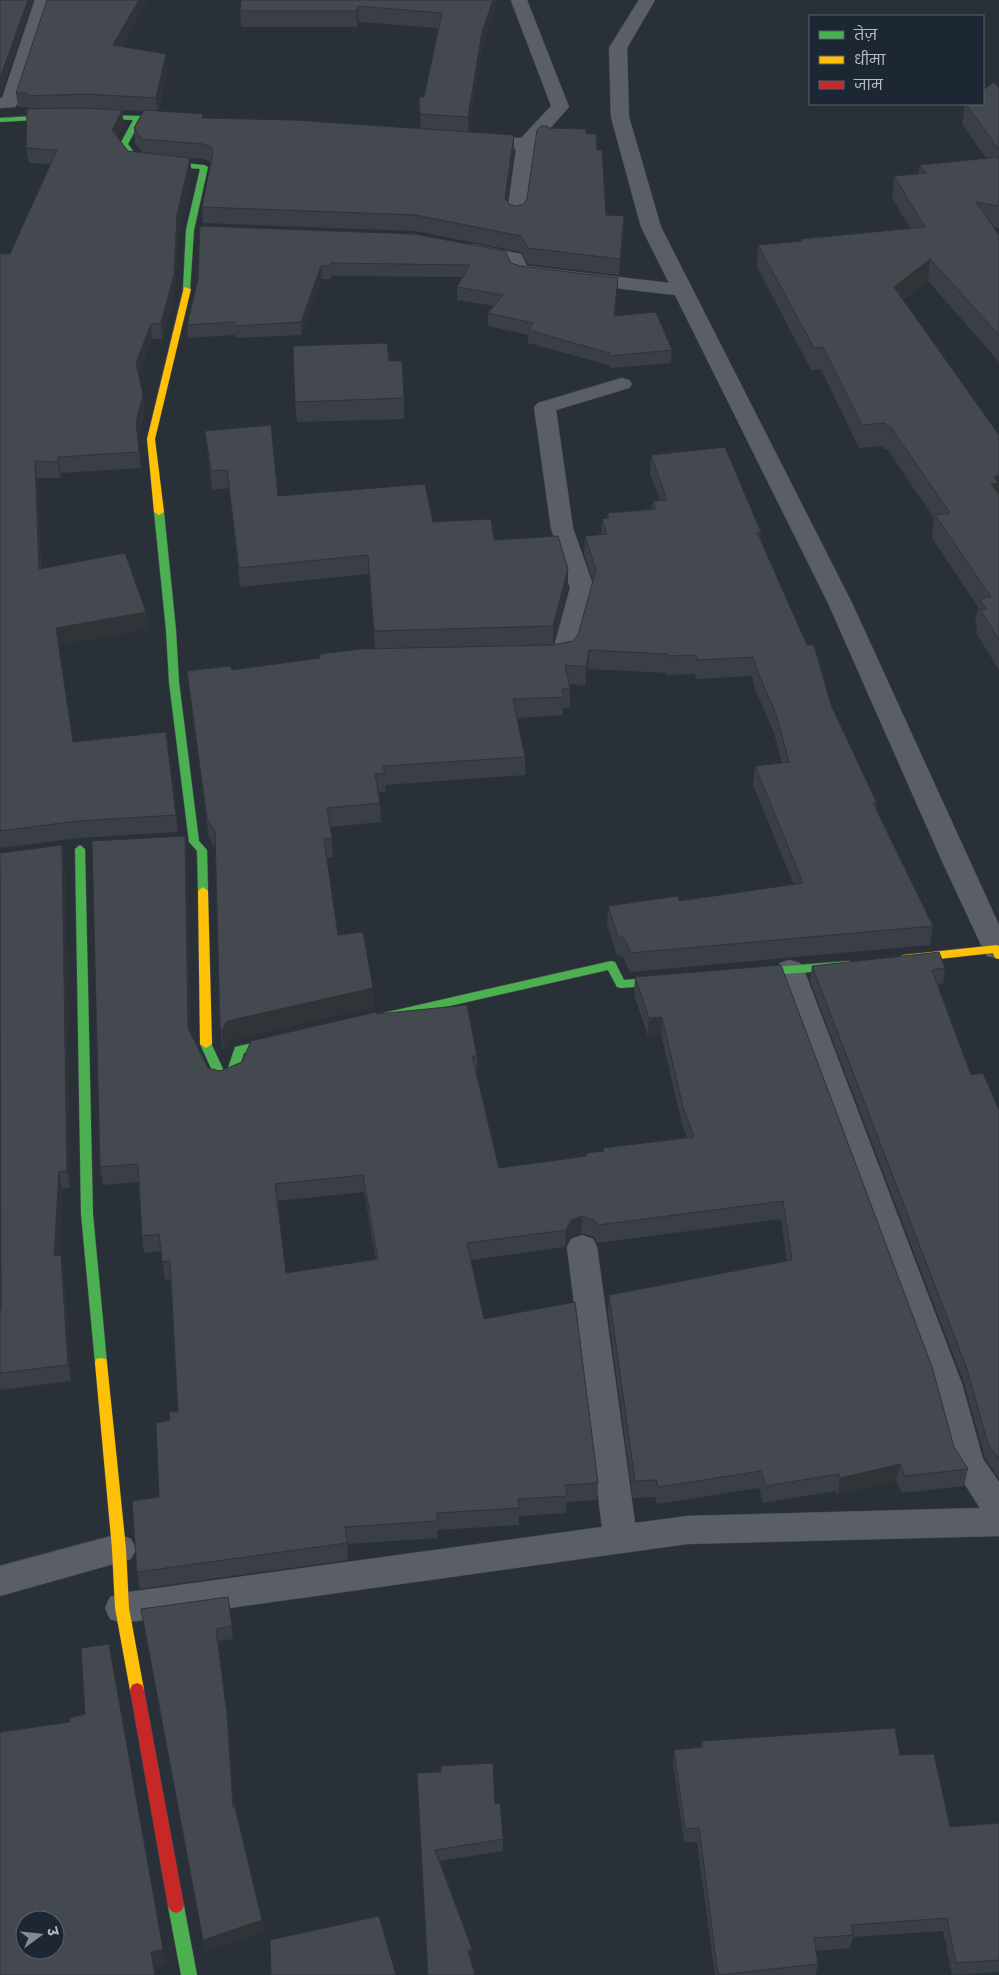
<svg xmlns="http://www.w3.org/2000/svg" width="999" height="1975" font-family="Poppins,'Noto Sans Devanagari',sans-serif">
	<rect width="100%" height="100%" fill="#2a3038"/>
	<g fill="none" stroke-linecap="round" stroke-linejoin="round">
		<defs>
			<g id="street">
				<path d="M35 0H51L18 103 15 107 0 108V98H2Z"/>
				<path d="M511 0H527L569 107 535 145 525 214 523 218 516 220 509 218 507 214 516 149 471 145 468 141 471 137 477 136 521 138 551 106Z"/>
				<path d="M639 0H655L627 48 629 117 661 227 852 603 999 925V958L987 956 983 949 942 861 828 603 675 295 520 277 513 275 506 262 465 254 462 250 465 246 472 244 521 254 527 266 669 283 641 227 611 117 609 48Z"/>
				<path d="M622 378 629 380 632 384 629 388 556 410 573 528 594 588 576 653 572 658 539 662 531 660 527 655 531 650 554 647 570 588 551 528 534 407 538 403Z"/>
				<path d="M790 960 800 963 804 970 962 1384 983 1459 999 1482V1536L687 1544 122 1623 110 1619 105 1608 110 1597 122 1593 602 1527 567 1247 571 1239 582 1235 593 1239 597 1247 635 1523 687 1516 980 1508 952 1464 930 1384 776 970 780 963Z"/>
				<path d="M119 1534 131 1539 136 1549 131 1559 0 1596V1566Z"/>
			</g>
			<g id="fast">
				<path d="M69 114 141 116 142 118 128 144 139 159 204 165 208 167 194 230 190 291 183 289 186 230 200 169 134 163 120 144 133 120 69 118 0 122V118Z"/>
				<path d="M159 509 164 512 176 630 179 682 199 841 207 850 208 891 203 895 198 891 197 851 189 842 169 682 166 630 154 512Z"/>
				<path d="M80 845 85 849 93 1214 107 1363 106 1367 101 1368 96 1367 95 1363 81 1214 75 849Z"/>
				<path d="M611 961 615 962 624 980 671 976 677 980 671 984 621 988 617 987 608 970 379 1022 373 1018 379 1014Z"/>
				<path d="M850 961 856 965 850 969 746 977 740 973 746 969Z"/>
				<path d="M284 1036 288 1037 290 1040 288 1043 244 1053 237 1074 221 1081 217 1080 215 1077 200 1044 202 1041H210L224 1071 228 1068 235 1047Z"/>
				<path d="M176 1899 181 1901 184 1906 197 1975H181L168 1906 171 1901Z"/>
			</g>
			<g id="slow">
				<path d="M184 287 191 289 155 439 164 512 159 515 154 512 147 439Z"/>
				<path d="M203 887 208 891 212 1044 206 1048 200 1044 198 891Z"/>
				<path d="M997 945 999 946V959L995 958 993 953 903 963 897 959 903 955Z"/>
				<path d="M101 1358 106 1359 107 1363 126 1549 129 1608 144 1690 142 1695 137 1697 132 1695 130 1690 115 1608 112 1549 95 1363 96 1359Z"/>
			</g>
			<path id="jam" d="M137 1683 142 1685 144 1690 184 1906 181 1911 176 1913 171 1911 168 1906 130 1690 132 1685Z"/>
		</defs>
		<use href="#street" stroke="#484c53" stroke-width="1"/>
		<use href="#fast" stroke="#484c53" stroke-width="1"/>
		<use href="#slow" stroke="#484c53" stroke-width="1"/>
		<use href="#jam" stroke="#484c53" stroke-width="1"/>
		<use href="#street" fill="#5a5e66" fill-rule="evenodd"/>
		<use href="#fast" fill="#4caf50" fill-rule="evenodd"/>
		<use href="#slow" fill="#ffc107" fill-rule="evenodd"/>
		<use href="#jam" fill="#c62828" fill-rule="evenodd"/>
	</g>
	<g fill="#3a3f45" fill-rule="evenodd">
		<path d="M241 0H498L482 48 468 132 514 151 507 201 509 204 516 206 524 204 527 199 548 128 586 134 597 150 606 215 624 216V232L619 275 528 264 521 252 415 231 203 223 202 207 211 162 204 159 178 157 192 174 178 230 175 291 163 339H152L139 376 143 395 145 411 138 439 141 468 61 473 60 478H37L41 568 146 612 148 629 58 645 73 742 166 732 178 832 80 838 0 848V254H10L50 164 29 163 26 148 29 107H18L16 93 122 46 168 68 158 111 203 118 421 129 419 97H424L438 28 359 22 357 27H241L240 11ZM122 110 143 111 134 128 135 144 143 153 128 151 117 137 124 125Z"/>
		<path d="M999 88V228L993 227 999 235V362L928 281 903 300 999 435V670L976 633 977 625 975 622 978 607 932 538 934 518 887 449H884L882 446 859 448 821 369 811 370 757 267 758 245 800 241 801 239 910 228 892 198 894 176 918 174 920 165 986 158 962 124 965 104H983Z"/>
		<path d="M200 226 511 263 520 266 618 290 615 316 672 350 671 363 610 368 609 365 528 343V335L488 326V313L494 306 457 300V287L463 277 331 276V279H322L301 335 236 338 235 335 188 338 187 325 198 279Z"/>
		<path d="M389 361 404 398V419L297 422 295 402Z"/>
		<path d="M205 431 278 496 433 522 494 540 568 569V588L553 645 573 641 578 635 593 581 584 554 585 536 601 535 602 519H607V513L652 510 653 501 660 500 650 474 651 455 761 532 760 538 831 705 877 803 876 809 933 926 930 945 630 972 623 957 617 955 607 925 608 906 679 901 794 885 753 785 755 766 782 763 774 733 755 689 752 676 696 679 695 674 667 675V673L588 669 585 686 570 684V707L563 708V715L517 718 525 757V775L385 785 386 792H379L380 803 381 822 330 827 332 838 333 857 327 858 338 935 373 988 374 1007 238 1038 228 1041 224 1050 222 1046 220 1027 215 848 209 838 187 671 232 670 320 658 375 649 369 574 240 587 229 488 212 490Z"/>
		<path d="M185 836 187 853 190 1032 208 1068 220 1071 377 1014 477 1056V1074L499 1168 586 1156V1153L603 1151V1148L687 1138 682 1124 661 1034 648 1036 634 995 635 977 954 1447 968 1469 964 1486 902 1493 896 1481 837 1495 836 1491 763 1503 759 1488 657 1504 655 1497 633 1498 608 1313 609 1295 787 1261 781 1219 597 1243 594 1237 581 1233 570 1237 565 1247 471 1260 484 1319 598 1483 597 1500 567 1502 566 1513 519 1516V1525L437 1530 438 1538 347 1544 348 1560 140 1589 137 1572 159 1497 170 1420 178 1412 171 1279 165 1280 161 1251 144 1253 142 1236 139 1182 103 1185 100 1167ZM364 1192 376 1260 286 1273 278 1201Z"/>
		<path d="M62 845 65 862 70 1188 62 1189 59 1256 61 1255 64 1272 71 1381 0 1390V1310H1Z"/>
		<path d="M812 966 945 968 943 983 938 984 971 1075 999 1110V1479L985 1458 964 1383 810 981Z"/>
		<path d="M228 1597 233 1639 218 1641 229 1726 234 1807 262 1920 264 1932 205 1951 141 1609Z"/>
		<path d="M702 1741 900 1755 950 1827 999 1823V1972L952 1975 943 1931 853 1937 850 1948 816 1951 818 1964 816 1975H715L697 1842H684L673 1763 674 1750 701 1747Z"/>
		<path d="M417 1773 495 1804 503 1839V1851L440 1861 472 1949V1961L428 1975Z"/>
	</g>
	<g fill="#303338">
		<path d="M28 0H34L0 97V78Z"/>
		<path d="M139 0H148L115 59 113 45Z"/>
		<path d="M493 0H498L482 48 468 133V117L482 32Z"/>
		<path d="M358 6 359 22 357 27 356 11Z"/>
		<path d="M166 54 168 68 157 112 156 98Z"/>
		<path d="M122 110 124 125 114 145 112 130Z"/>
		<path d="M514 135V151L505 214V198Z"/>
		<path d="M190 158 192 174 178 230 175 291 163 339 161 323 177 215Z"/>
		<path d="M624 216V232L619 275 620 259Z"/>
		<path d="M930 259 928 281 891 309 894 287Z"/>
		<path d="M321 266 322 279 301 335V322Z"/>
		<path d="M618 278V290L614 329V316Z"/>
		<path d="M151 324 152 339 138 379 136 363Z"/>
		<path d="M143 395 145 411 138 439 141 468 136 422Z"/>
		<path d="M58 457 61 473 60 478 58 462Z"/>
		<path d="M35 461 37 478 41 585 39 569Z"/>
		<path d="M994 476H999V498L991 484Z"/>
		<path d="M568 569V588L553 645V626Z"/>
		<path d="M146 612 148 629 58 645 56 628Z"/>
		<path d="M589 650 588 669 585 686 586 667Z"/>
		<path d="M185 836 187 853 190 1046 188 1028Z"/>
		<path d="M62 845 65 862 70 1188 67 1171Z"/>
		<path d="M373 988 374 1007 238 1038 228 1041 224 1050 222 1031 226 1022 236 1019Z"/>
		<path d="M662 1017 661 1034 648 1036 649 1018Z"/>
		<path d="M59 1172 62 1189 58 1273 54 1256Z"/>
		<path d="M582 1216 581 1233 570 1237 565 1247 566 1230 571 1220Z"/>
		<path d="M61 1255 64 1272 71 1381 68 1365Z"/>
		<path d="M900 1464 896 1481 837 1495 840 1478Z"/>
		<path d="M218 1641 229 1726 235 1819 233 1807Z"/>
		<path d="M109 1644 166 1964 154 1967 155 1975 151 1952Z"/>
		<path d="M262 1920 264 1932 205 1951 203 1940Z"/>
		<path d="M472 1949V1961L468 1962V1951Z"/>
	</g>
	<g fill="#444950" stroke="#303338" fill-rule="evenodd">
		<path d="M0 0H28L0 78Z"/>
		<path d="M47 0H139L113 45 166 54 156 98 86 94 27 96V93H16Z"/>
		<path d="M241 0H493L482 32 468 117 420 114 419 97H424L442 13 358 6 356 11H240Z"/>
		<path d="M994 82 999 88V150L966 104H983V90Z"/>
		<path d="M77 108 122 110 112 130 128 151 190 158 177 215 174 275 161 323 151 324 136 363 143 395 136 422 139 452 58 457V462L35 461 39 569 125 553 146 612 56 628 73 742 166 732 176 815 77 821 0 831V254H10L57 150 26 148 27 109Z"/>
		<path d="M144 110 203 114 202 118 293 120 514 135 505 198 509 204 516 206 524 204 527 199 537 130 541 126H548V128L586 129V134H596L597 150H602L606 215 624 216 620 259 528 248 521 236 415 215 202 207 213 152 211 147 203 144 142 139 134 128Z"/>
		<path d="M999 157V206L976 202 999 235V335L930 259 894 287 999 435V476H994L998 483 991 484 999 494V640L980 609H986L979 599 991 597 935 515 950 513 890 426H887L885 423 862 425 823 347 814 348 758 245 802 241 801 239 925 227 894 176 926 173 920 165Z"/>
		<path d="M200 226 414 234 505 251 511 263 520 266 618 278 614 316 656 312 672 350 611 356 609 353 528 330 533 323 488 313 503 295 457 287 470 265 331 263 330 266H321L301 322 235 326 234 322 187 325 198 279Z"/>
		<path d="M387 343 389 361H402L404 398 295 402 293 346Z"/>
		<path d="M271 425 278 496 425 484 433 522 491 519 494 540 558 536 568 569 553 626 374 631 368 555 239 568 227 470 211 471 205 431Z"/>
		<path d="M725 447 761 532H757L807 645H814L831 705 877 803H873L933 926 631 953 624 938 618 936 608 906 678 896 679 901 803 883 755 766 789 762 776 714 757 670 753 657 697 660 696 655 668 656V654L589 650 586 667 565 665 570 688 562 689 563 697 513 699 525 757 383 766 385 773 375 774 380 803 327 808 332 838 324 839 338 935 363 932 373 988 236 1019 226 1022 222 1031 220 1027 215 831 207 819 187 671 230 666 232 670 320 658V654L361 649 552 645 573 641 578 635 596 570 585 536 607 534 602 519 609 518 607 513 656 509 653 501 667 500 651 455Z"/>
		<path d="M185 836 188 1028 208 1068 220 1071 242 1062 251 1041 376 1012 377 1014 467 1005 477 1056H472L499 1168 587 1156 586 1153 604 1151 603 1148 694 1137 683 1107 662 1017 649 1018 635 977 781 965 932 1367 954 1447 968 1469 905 1476 900 1464 840 1478 839 1474 766 1486 761 1471 658 1487 656 1480 635 1481 609 1295 792 1260 783 1201 598 1225 594 1220 582 1216 571 1220 566 1230 467 1243 484 1319 575 1302 598 1483 565 1485 567 1496 518 1499 519 1508 437 1513V1521L345 1527 347 1543 137 1572 132 1501 159 1497 156 1423 170 1420 169 1412H178L170 1261 162 1262 159 1234 142 1236 138 1164 100 1167 92 841ZM363 1175 378 1259 286 1273 275 1184Z"/>
		<path d="M62 845 67 1171 59 1172 54 1256 61 1255 68 1365 0 1373V1310H1L0 853Z"/>
		<path d="M939 952 945 968 932 970 971 1075 983 1073 999 1110V1459L988 1444 967 1369 812 966Z"/>
		<path d="M228 1597 232 1626 216 1629 227 1714 233 1807H235L262 1920 203 1940 141 1609Z"/>
		<path d="M109 1644 163 1949 151 1952 155 1975H0V1732L70 1722V1718L85 1714 81 1648ZM25 1920H55V1950H25Z"/>
		<path d="M895 1728 900 1755 934 1754 950 1827 999 1823V1960L956 1963 947 1918 851 1925 853 1935 814 1938 818 1964 718 1975 699 1828 685 1829 674 1750 702 1747V1741Z"/>
		<path d="M493 1763 495 1804 500 1803 503 1839 435 1850 472 1949 468 1951 475 1975H428L417 1773 441 1772V1766Z"/>
		<path d="M379 1916 396 1975H271L270 1940Z"/>
	</g>
	<rect x="809" y="15" width="175" height="90" fill="#1d2633" stroke="#59626f"/>
	<rect x="819" y="31" width="25" height="8" fill="#4caf50" stroke="#59626f"/>
	<text x="854" y="40" font-size="15" fill="#b4bcc9">तेज़</text>
	<rect x="819" y="56" width="25" height="8" fill="#ffc107" stroke="#59626f"/>
	<text x="854" y="65" font-size="15" fill="#b4bcc9">धीमा</text>
	<rect x="819" y="81" width="25" height="8" fill="#c62828" stroke="#59626f"/>
	<text x="854" y="90" font-size="15" fill="#b4bcc9">जाम</text>
	<g transform="translate(40 1935) rotate(75)"><circle r="24" fill="#1d2633" stroke="#59626f"/>
	<path d="M0-4L9 19L0 12L-9 19Z" fill="#848b96"/>
	<text y="-8" font-size="14" font-weight="bold" text-anchor="middle" fill="#b4bcc9">उ</text>
	</g>
</svg>
